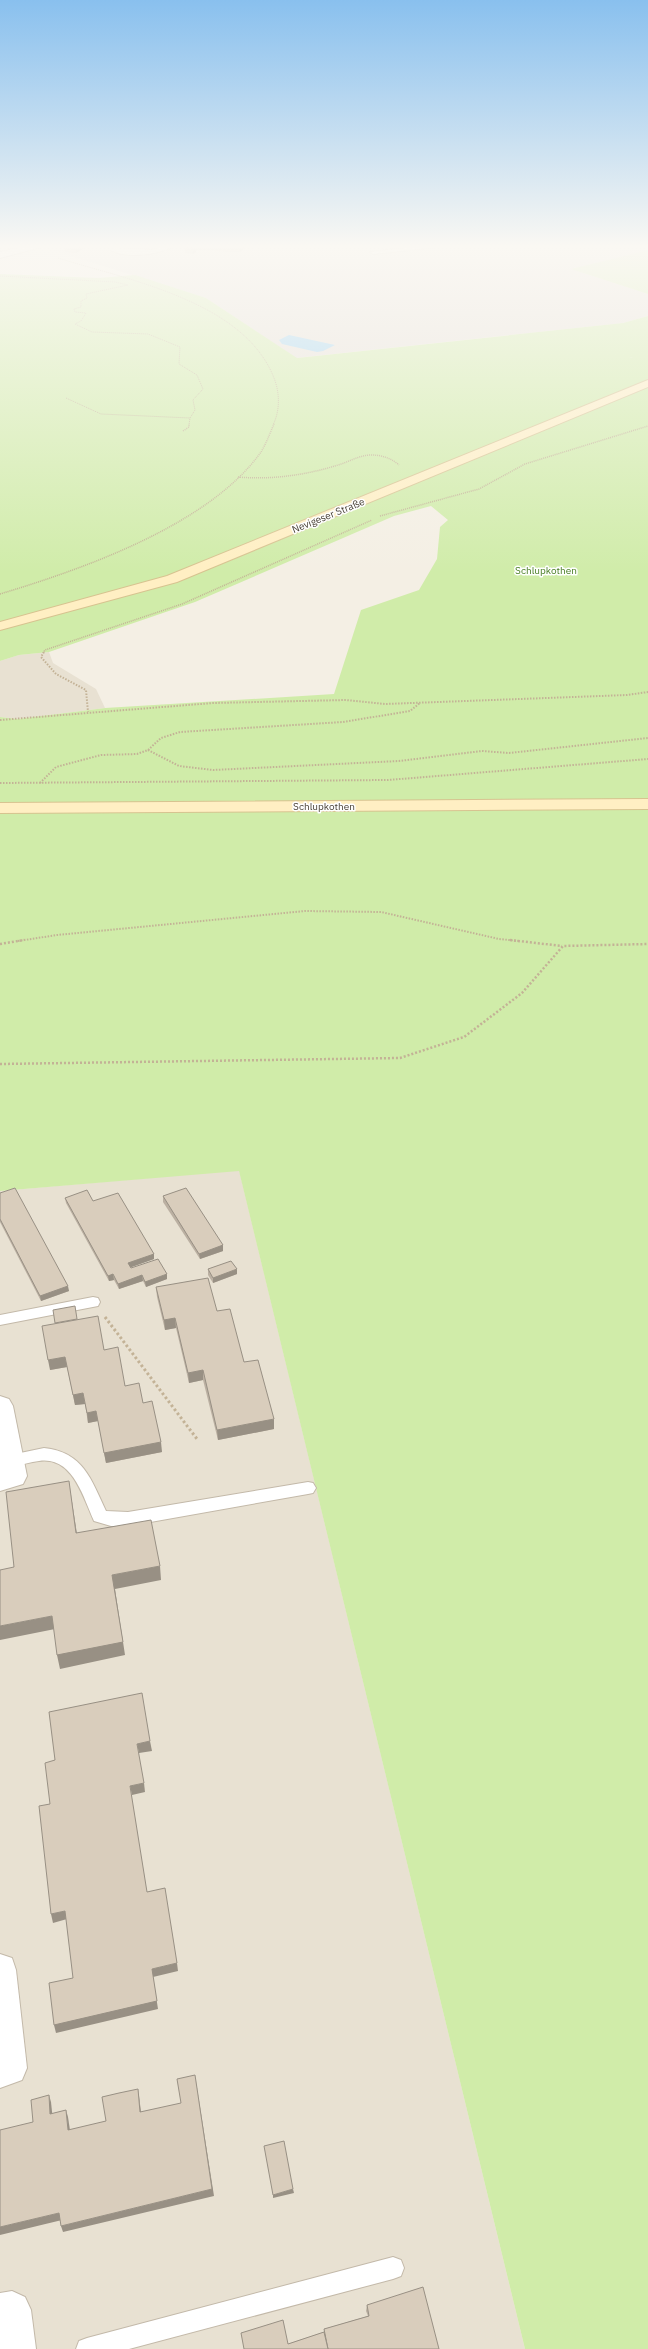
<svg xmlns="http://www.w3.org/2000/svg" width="648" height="2349" font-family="'IBM Plex Sans',sans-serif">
	<rect width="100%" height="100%" fill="#f4efe4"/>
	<g fill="#e8e1d2">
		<path d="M49 652 53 663 96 689 105 708 17 719 0 717V661L19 655Z"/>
		<path d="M239 1170 525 2349H0V1191Z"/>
	</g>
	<path fill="#e6e0da" d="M57 244H648V250L572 269 648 294V316L623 323 296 358 206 298 45 248Z"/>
	<g fill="#d0eca9">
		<path d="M648 250V294L571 269Z"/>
		<path d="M0 274 98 278 135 275 206 298 297 358 623 323 648 316V351L630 358 648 351V2349H525L239 1171 0 1191V717L17 719 105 708 334 694 361 610 419 590 437 559 440 527 448 520 431 506 394 516 195 602 49 652 19 655 0 661Z"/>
	</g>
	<path fill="#9bd3f6" d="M289 335 335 345 323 351 317 352 282 344 279 340Z"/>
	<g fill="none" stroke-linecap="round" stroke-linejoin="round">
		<defs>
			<g id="lane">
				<path d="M169 244H176C163 255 125 259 111 250L114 248 152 250Z"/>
				<path d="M441 244H466L373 254 370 252Z"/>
				<path d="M93 1297 98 1298 100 1302 98 1306 0 1325V1315Z"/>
				<path d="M44 1448C83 1452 91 1479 106 1511L128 1512 308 1482 313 1483 316 1488 313 1493 308 1494 128 1526H111L94 1521C83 1497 73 1456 39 1461 28 1462 16 1468 6 1464L3 1460 6 1456Z"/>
				<path d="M393 2257 401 2260 404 2268 401 2276 393 2279 129 2349H76L79 2341 87 2338Z"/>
			</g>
			<g id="street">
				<path d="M35 244H53L0 258V252Z"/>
				<path d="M0 1396 9 1399 13 1406 27 1476 23 1484 0 1491Z"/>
				<path d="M0 1954 12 1958 16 1970 27 2068 22 2080 0 2088Z"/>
				<path d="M12 2291 25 2297 31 2310 36 2349H0V2293Z"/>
			</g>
			<g id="secondary">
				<path d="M648 380V387L177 582 0 630V622L167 576Z"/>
				<path d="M648 799V809L0 813V803Z"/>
			</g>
		</defs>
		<use href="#lane" stroke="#c3b9a9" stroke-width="2"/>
		<use href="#street" stroke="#c3b9a9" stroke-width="2"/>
		<use href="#secondary" stroke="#d7c390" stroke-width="2"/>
		<g stroke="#c3b296" stroke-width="1" stroke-dasharray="1 1" stroke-linecap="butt">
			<path d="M58 258C128 280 244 301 274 378 280 393 280 411 273 425"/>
			<path d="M0 276 115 282 128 285 86 294 87 298 81 301V307L74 309 75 312 86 313 81 321 75 324 92 332 148 334 180 347 179 364 197 375 203 389 193 400 195 410 190 418 189 425"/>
			<path d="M66 398 101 414 190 418"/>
		</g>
		<g stroke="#c3b296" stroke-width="1.5" stroke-dasharray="1 1" stroke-linecap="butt">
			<path d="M183 431 189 427V424"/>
			<path d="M238 477C272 480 306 475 338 465 349 462 359 455 371 455 382 455 391 458 399 465"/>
			<path d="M380 516 479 489 525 464 648 426"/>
			<path d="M0 594C83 569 209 525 261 452 266 444 270 433 274 424"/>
			<path d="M43 653 45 650 182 604 372 520"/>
		</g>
		<g stroke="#c3b296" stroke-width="2" stroke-dasharray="1.5 1.5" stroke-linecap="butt">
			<path d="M44 652 41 657 56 674 86 690 88 712"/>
			<path d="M0 720 213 703 346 700 385 704 627 695 648 692"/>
			<path d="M148 750 179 766 213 770 399 761 482 751 509 753 648 738"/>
			<path d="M0 783 388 780 648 759"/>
			<path d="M40 783 56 767 101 755 137 754 148 750 161 738 180 732 343 722 410 711 420 703"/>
			<path d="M18 941 57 935 305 911 381 912 499 939 519 941"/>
		</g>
		<g stroke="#c3b296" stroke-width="2.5" stroke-dasharray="2 2" stroke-linecap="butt">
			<path d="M510 940 562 946"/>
			<path d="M0 944 24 940"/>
			<path d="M0 1064 400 1058 464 1037 522 993 563 946 648 944"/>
		</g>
		<path stroke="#c3b296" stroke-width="3" stroke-dasharray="2.5 2.5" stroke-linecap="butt" d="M105 1317 197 1439"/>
		<use href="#lane" fill="#fff" fill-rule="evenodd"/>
		<use href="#street" fill="#fff" fill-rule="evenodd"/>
		<use href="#secondary" fill="#ffefc3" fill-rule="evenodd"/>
	</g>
	<g fill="#bbb0a2">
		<path d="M71 244H86V246L76 253 65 252V248Z"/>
		<path d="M100 244H151L144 249Z"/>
		<path d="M196 244H249L240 252 196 250Z"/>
		<path d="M256 244H287L263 248Z"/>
		<path d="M195 248 196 252 193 254 185 253V250Z"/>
		<path d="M0 1193 69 1291 41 1301 0 1222Z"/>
		<path d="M163 1196 223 1245V1251L200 1259 163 1202Z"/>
		<path d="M65 1198 93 1201 154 1254V1259L131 1267V1268L167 1279 146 1287 143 1281 119 1289 114 1280 109 1281 66 1203Z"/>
		<path d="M208 1269 237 1274 213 1283 208 1275Z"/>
		<path d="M156 1287 217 1311 244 1362 274 1429 218 1440 203 1380 189 1383 176 1328 165 1330 157 1297Z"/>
		<path d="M77 1319 104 1350 125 1386 143 1403 162 1452 106 1463 98 1421 88 1423 85 1404 75 1405 67 1367 50 1370Z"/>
		<path d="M367 2305 439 2349H244L288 2344 324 2332V2329L368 2316 366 2311Z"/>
	</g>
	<g fill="#989084">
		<path d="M83 244H86V246L76 253V249Z"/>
		<path d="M144 244H151L144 249Z"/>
		<path d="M241 244H249L240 252V245Z"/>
		<path d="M263 244H287L263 248Z"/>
		<path d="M195 248 196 252 193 254V250Z"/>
		<path d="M223 1245V1251L200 1259 199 1254Z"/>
		<path d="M154 1254V1259L129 1268 128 1263Z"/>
		<path d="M237 1269V1274L213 1283V1278Z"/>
		<path d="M113 1274 114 1280 109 1281 108 1276Z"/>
		<path d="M167 1274V1279L146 1287 145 1282Z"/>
		<path d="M142 1275 143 1281 119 1289 118 1284Z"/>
		<path d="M68 1286 69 1291 41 1301 40 1296Z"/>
		<path d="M175 1318 176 1328 165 1330 164 1320Z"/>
		<path d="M65 1357 67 1367 50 1370 48 1360Z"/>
		<path d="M203 1370V1380L189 1383 188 1373Z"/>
		<path d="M83 1393 85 1404 75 1405 73 1395Z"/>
		<path d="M96 1411 98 1421 88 1423 87 1413Z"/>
		<path d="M274 1419V1429L218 1440 217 1430Z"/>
		<path d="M161 1442 162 1452 106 1463 104 1453Z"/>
		<path d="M69 1481 71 1495 79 1547 76 1533Z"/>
		<path d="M160 1566 161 1580 115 1589 125 1655 60 1669 57 1655 112 1575Z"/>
		<path d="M52 1616 55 1629 0 1640V1626Z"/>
		<path d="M150 1741 152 1751 139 1753 137 1744Z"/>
		<path d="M144 1783 145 1792 132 1795 130 1786Z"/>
		<path d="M65 1911 67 1919 53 1923 51 1914Z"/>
		<path d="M177 1963 178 1971 153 1977 158 2009 56 2033 54 2025 152 1969Z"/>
		<path d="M195 2075 214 2196 63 2232 61 2226 212 2189Z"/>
		<path d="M138 2089 139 2096 142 2120 140 2112Z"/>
		<path d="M49 2095 51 2102 53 2121 50 2114Z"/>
		<path d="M66 2110 68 2117 71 2137 68 2130Z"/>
		<path d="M293 2189 294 2193 273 2198V2195Z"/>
		<path d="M59 2213 62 2220 0 2235V2227Z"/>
	</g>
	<g fill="#d9cdbc" stroke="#989084">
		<path d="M71 244H83L76 249 65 248Z"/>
		<path d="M219 244H241L240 245Z"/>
		<path d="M188 247 195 248 193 250H185Z"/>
		<path d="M15 1188 68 1286 40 1296 0 1219V1193Z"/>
		<path d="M186 1188 223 1245 199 1254 163 1196Z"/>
		<path d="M87 1190 93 1201 118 1193 154 1254 128 1263 131 1268 158 1259 167 1274 145 1282 142 1275 118 1284 113 1274 108 1276 65 1198Z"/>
		<path d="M231 1261 237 1269 213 1278 208 1269Z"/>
		<path d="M208 1278 217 1311 230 1309 244 1362 258 1360 274 1419 217 1430 203 1370 188 1373 175 1318 164 1320 156 1287Z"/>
		<path d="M75 1306 77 1319 55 1323 53 1310Z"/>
		<path d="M98 1316 104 1350 118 1347 125 1386 139 1383 143 1403 152 1401 161 1442 104 1453 96 1411 87 1413 83 1393 73 1395 65 1357 48 1360 42 1326Z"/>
		<path d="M69 1481 76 1533 151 1520 160 1566 112 1575 123 1642 57 1655 52 1616 0 1626V1570L14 1567 6 1492Z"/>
		<path d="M142 1693 150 1741 137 1744 144 1783 130 1786 147 1892 165 1888 177 1963 152 1969 157 2001 54 2025 49 1983 73 1978 65 1911 51 1914 39 1806 50 1804 45 1763 55 1760 49 1712Z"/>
		<path d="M195 2075 212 2189 61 2226 59 2213 0 2227V2130L33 2122 31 2100 49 2095 50 2114 66 2110 68 2130 106 2121 102 2097 119 2093 138 2089 140 2112 181 2103 177 2079Z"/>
		<path d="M284 2141 293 2189 273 2195 264 2146Z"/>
		<path d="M423 2287 439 2349H328L324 2329 369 2316 367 2305Z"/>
		<path d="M283 2320 288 2344 324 2332 328 2349H244L241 2333Z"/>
	</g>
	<linearGradient id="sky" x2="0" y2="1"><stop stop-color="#89c0ee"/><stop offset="0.43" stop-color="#faf8f3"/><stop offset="1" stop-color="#faf8f3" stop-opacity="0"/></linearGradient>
	<rect width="648" height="573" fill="url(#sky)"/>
	<g text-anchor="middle" stroke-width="3" stroke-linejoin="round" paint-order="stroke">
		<g font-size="10" fill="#473f34" stroke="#fff">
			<text transform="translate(328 515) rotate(-22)" y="4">Nevigeser Straße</text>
			<text x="324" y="810">Schlupkothen</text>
		</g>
		<g font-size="10" fill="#477d22" stroke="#fff">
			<text x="546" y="574">Schlupkothen</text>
		</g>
	</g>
</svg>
